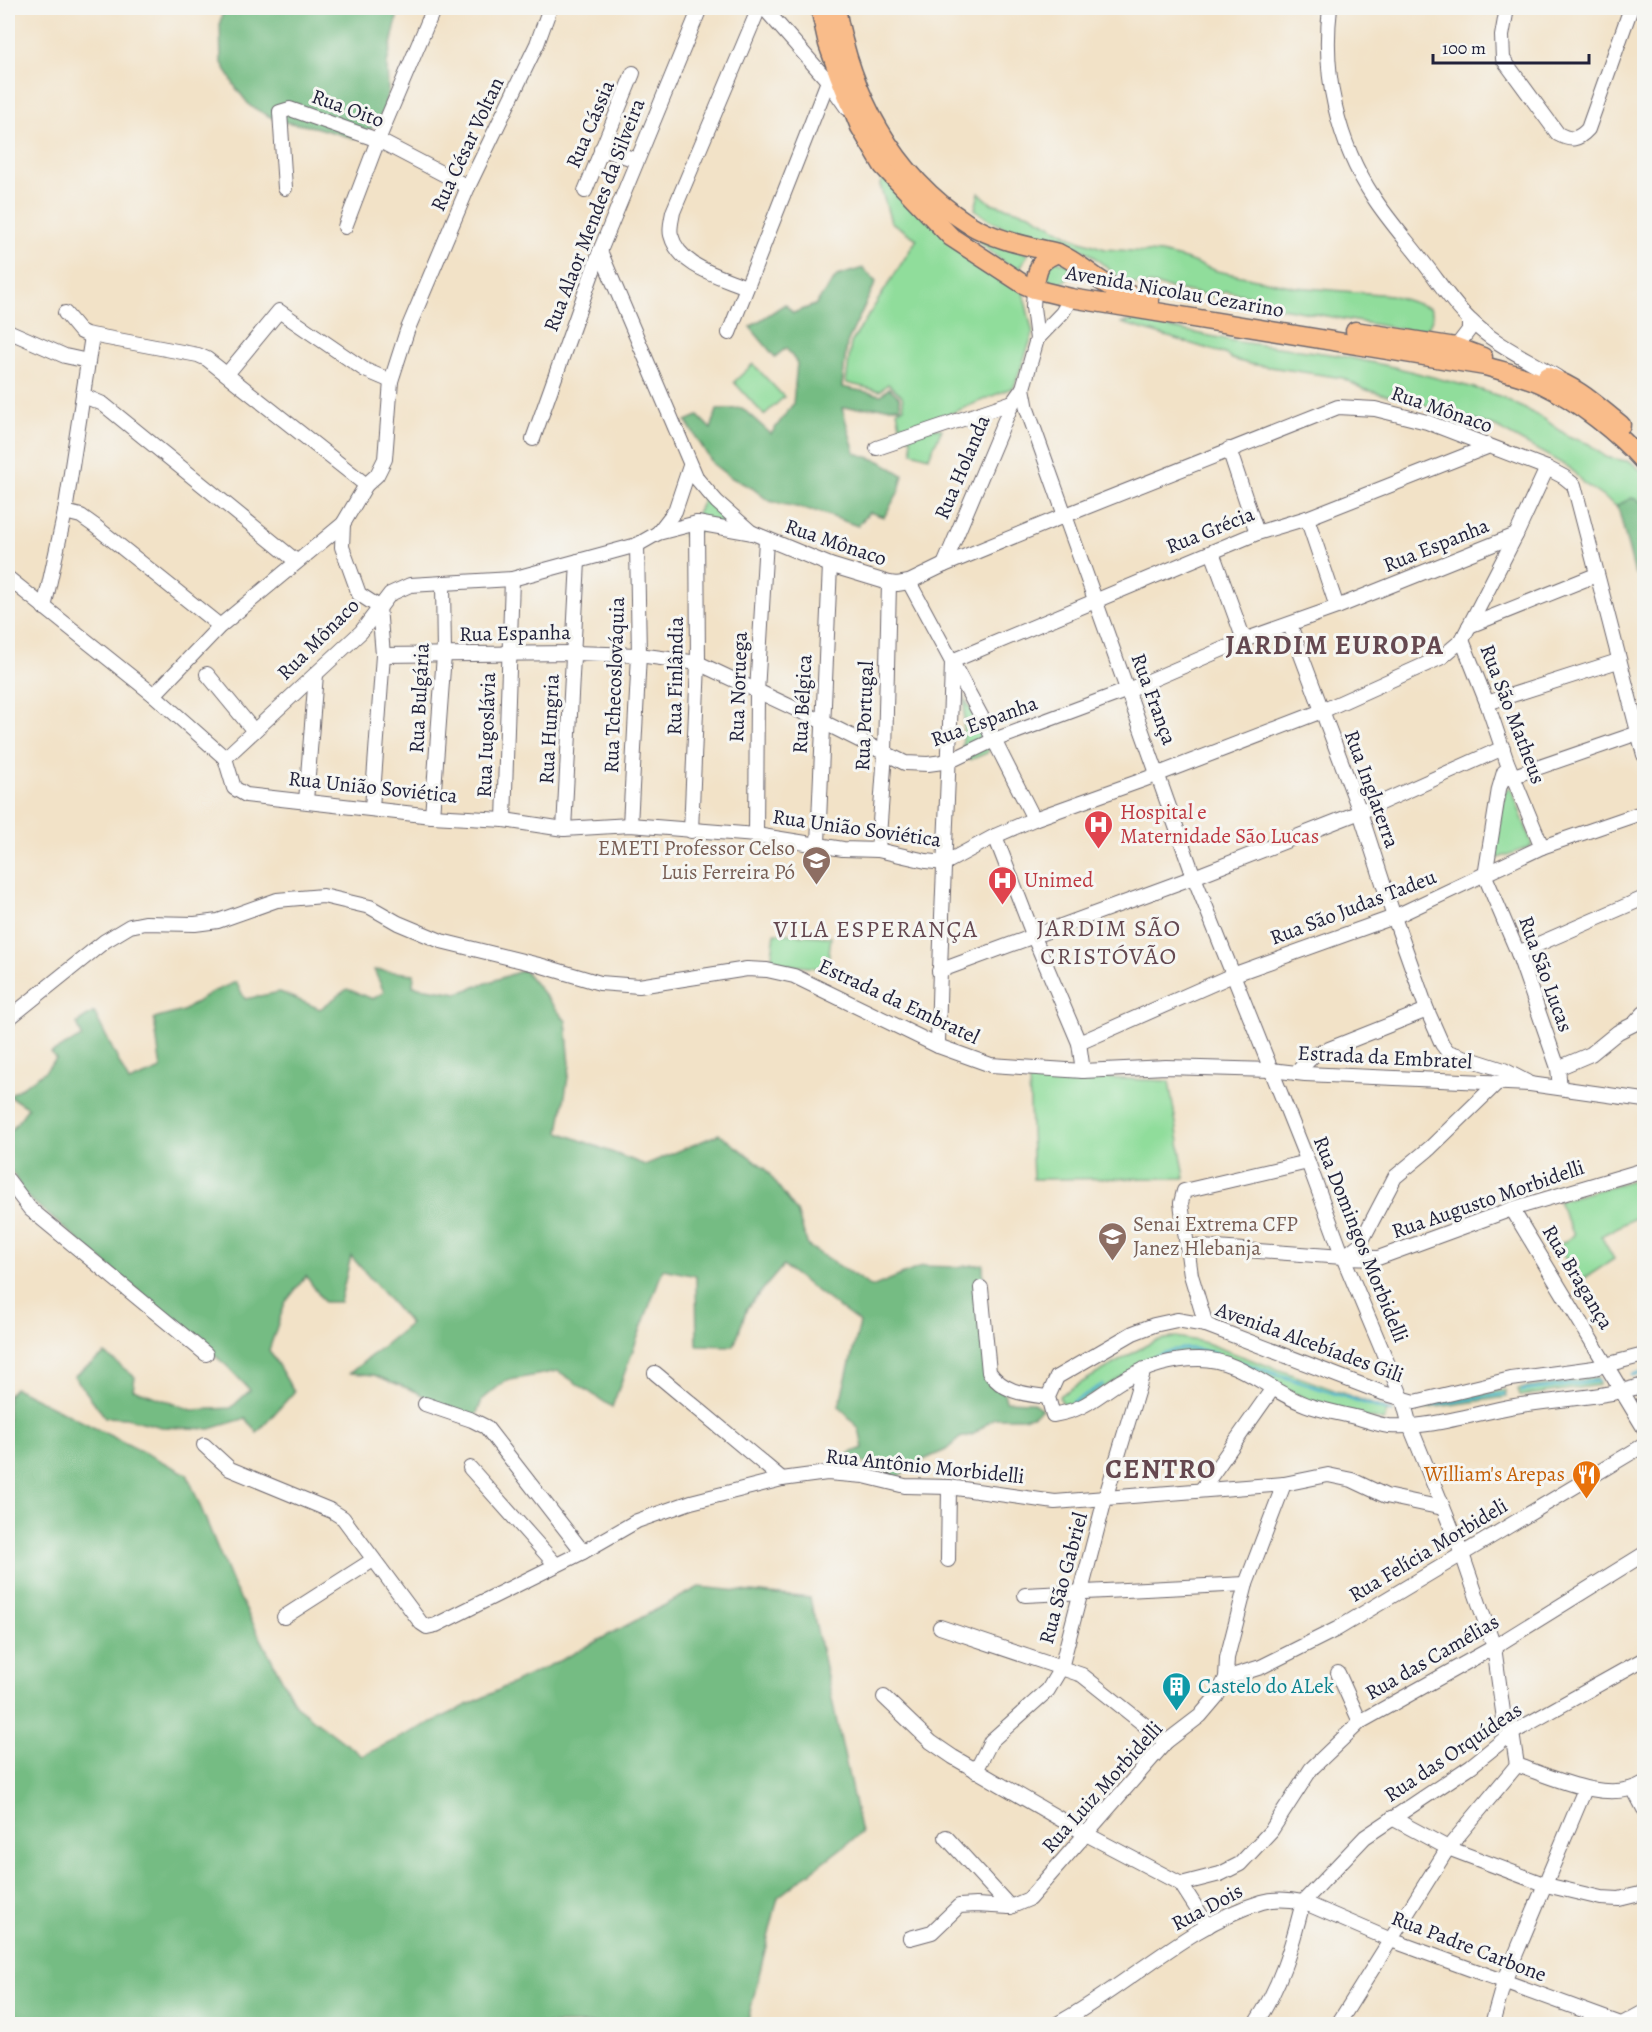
<svg xmlns="http://www.w3.org/2000/svg" width="1652" height="2032" font-family="Alegreya,serif">
	<rect width="100%" height="100%" fill="#f6f6f2"/>
	<filter id="ink" filterUnits="userSpaceOnUse"><feTurbulence type="fractalNoise" baseFrequency=".0167" numOctaves="2"/><feDisplacementMap in="SourceGraphic" scale="12" xChannelSelector="R" yChannelSelector="G"/><feConvolveMatrix kernelMatrix="1 2 1 2 8 2 1 2 1" color-interpolation-filters="sRGB"/></filter>
	<filter id="wash" filterUnits="userSpaceOnUse"><feTurbulence type="fractalNoise" baseFrequency=".008" numOctaves="4" result="noise"/><feDisplacementMap in="SourceGraphic" scale="24" xChannelSelector="R" yChannelSelector="G"/><feGaussianBlur stdDeviation="1.35" result="paint"/><feColorMatrix in="noise" values="0 0 0 0 0 0 0 0 0 0 0 0 0 0 0 0 0 1.4 0 .05"/><feComposite in="paint" operator="in"/></filter>
	<g filter="url(#wash)">
		<rect width="100%" height="100%" fill="#f2e2c7"/>
		<g fill="#90dd9b" stroke="#59806b" stroke-width="1.5">
			<path d="M882 178 1022 287 1033 334 1014 387 935 420 934 428 942 429 929 457 912 452 911 438 902 436 897 410 904 408 902 396 888 384 880 391 846 383 851 343 917 239 891 222 880 185Z"/>
			<path d="M979 193 991 203 1030 214 1075 239 1105 249 1161 253 1185 259 1217 271 1295 287 1391 295 1430 308C1435 316 1433 322 1427 328L1412 331 1270 306 1262 298 1225 291 1216 297 1149 284C1122 290 1101 258 1082 249 1071 243 1058 242 1046 240 1019 235 996 227 975 209Z"/>
			<path d="M964 229 1028 254 1021 266 1020 273 1001 260Z"/>
			<path d="M1048 258 1070 265C1072 281 1056 291 1043 281Z"/>
			<path d="M1133 320 1239 342 1337 355 1398 368 1478 389 1502 397 1544 419 1568 436 1589 444 1605 457 1631 462 1644 473V503L1632 498 1616 506 1583 483 1570 468 1496 427 1432 407 1363 389 1343 378 1249 364 1232 359 1225 354 1122 323Z"/>
			<path d="M753 364 784 397 764 415 734 382Z"/>
			<path d="M705 492 732 524 683 535C695 522 701 508 705 492Z"/>
			<path d="M965 699 990 747 987 753 970 760 962 756Z"/>
			<path d="M1511 787 1532 844 1530 847 1496 859 1494 857 1505 791Z"/>
			<path d="M775 933 831 937 827 969 771 963Z"/>
			<path d="M1082 1077 1169 1081 1185 1178 1033 1179 1029 1080Z"/>
			<path d="M1644 1177V1213L1601 1236 1614 1259 1579 1282 1558 1246 1574 1235 1558 1201Z"/>
			<path d="M1176 1337 1203 1342 1386 1409 1387 1412 1384 1421 1327 1408 1206 1353 1194 1352 1160 1356 1151 1359 1069 1409H1066L1059 1397 1060 1395 1145 1346 1155 1341Z"/>
			<path d="M1597 1377 1599 1385 1520 1396 1518 1389Z"/>
			<path d="M1505 1390 1506 1397 1423 1409 1422 1403Z"/>
		</g>
		<g fill="#74bc83" stroke="#4b6f5f" stroke-width="1.5">
			<path d="M224 8H399L387 64 388 93 382 114 367 134 353 138 314 127 278 121 250 106 236 88 221 61 220 22Z"/>
			<path d="M863 268 876 282 847 343 842 387 881 395 889 388 899 397 901 407 842 408 855 453 880 461 903 475 899 491 884 517 869 512 858 526 819 512 769 501 752 488 730 477 713 464 686 421 698 416 711 429 717 410 742 408 771 434 793 404 797 363 786 348 775 357 750 327 785 304 793 313 815 305 837 276Z"/>
			<path d="M1632 498 1644 503V572L1635 574 1619 511 1616 506Z"/>
			<path d="M374 970 414 974 413 986 458 993 524 970 566 1021 570 1065 559 1132 645 1165 719 1134 765 1168 797 1212 808 1246 872 1287 923 1266 956 1267 983 1264 986 1350 1002 1385 1006 1401 1032 1402 1042 1409 1032 1416 1023 1418H994L974 1434 960 1438 946 1450 921 1461 897 1477 846 1455 863 1448 859 1429 839 1406 860 1323 783 1266 747 1308 734 1346 697 1345 696 1276 663 1269 612 1407 558 1371 505 1381 482 1400 475 1418 432 1402 417 1392 374 1375 350 1373 410 1324 351 1256 340 1302H324L306 1276 285 1303 269 1350 294 1392 257 1433 246 1418 210 1429 162 1427 126 1418 105 1417 74 1376 105 1354 135 1377 133 1389 192 1410 231 1408 250 1390 227 1366 24 1194 13 1173 8 1169V1135L28 1108 9 1096 44 1072 56 1059 51 1053 82 1037 77 1023 94 1012 129 1082 161 1069 154 1019 183 1011 210 993 236 982 245 999 280 992 320 1009 347 989 373 999 384 992Z"/>
			<path d="M15 1388 187 1474 232 1583 296 1706 362 1756 565 1658 699 1587 810 1598 861 1833 778 1897 747 2024H8V1395Z"/>
		</g>
		<g fill="none" stroke-linecap="round" stroke-linejoin="round">
			<g stroke="#4aadc9" stroke-width="3">
				<path d="M1239 1362 1392 1412"/>
				<path d="M1139 1364C1167 1349 1185 1344 1216 1354"/>
				<path d="M1632 1375 1644 1371"/>
				<path d="M1522 1391 1598 1381"/>
				<path d="M1073 1402 1102 1385"/>
				<path d="M1432 1405 1504 1394"/>
			</g>
		</g>
	</g>
	<g filter="url(#ink)">
		<g fill="none" stroke-linecap="round" stroke-linejoin="round">
			<defs>
				<g id="minor">
					<path d="M764 8 828 81 847 108"/>
					<path d="M1330 8C1322 74 1337 142 1374 198 1389 221 1408 242 1424 263 1439 282 1453 304 1470 320 1495 345 1528 359 1557 377"/>
					<path d="M1507 8 1502 36 1503 59 1558 134C1571 141 1578 140 1588 129L1631 8"/>
					<path d="M601 149 637 160"/>
					<path d="M285 188 280 112 290 109 378 140 468 187"/>
					<path d="M585 191 633 73"/>
					<path d="M345 227 378 140 434 8"/>
					<path d="M600 251 697 479 717 502 752 533"/>
					<path d="M746 287C720 276 679 267 671 235 669 228 672 219 673 212L759 8"/>
					<path d="M1034 289 1033 307 1037 339 1023 388 1027 409 1194 877 1308 1162 1343 1257 1403 1400 1410 1426 1462 1554 1494 1647 1504 1719 1512 1733 1517 1765"/>
					<path d="M65 313 80 331 86 334 198 355 207 359 366 485"/>
					<path d="M8 331 65 356 88 361"/>
					<path d="M729 333 828 81"/>
					<path d="M1037 339 1062 313 1071 298"/>
					<path d="M1456 347 1469 330V320"/>
					<path d="M227 374 279 311 365 370 391 381"/>
					<path d="M84 396 103 404 296 561"/>
					<path d="M533 439 600 251 700 8"/>
					<path d="M877 448 1013 402"/>
					<path d="M1229 449 1257 533"/>
					<path d="M65 512 81 516 95 526 220 626"/>
					<path d="M1307 518 1337 607"/>
					<path d="M343 524 342 547 359 594 379 607 383 655 372 808"/>
					<path d="M658 533 675 511 690 466"/>
					<path d="M1212 552 1244 640"/>
					<path d="M944 565 1005 420 1013 402 1023 388"/>
					<path d="M8 578 154 695 225 758"/>
					<path d="M909 582 994 740 1034 819"/>
					<path d="M44 608 65 512 92 336"/>
					<path d="M1290 625 1360 812 1394 917 1427 1010 1442 1044 1448 1052 1504 1070 1527 1082"/>
					<path d="M1469 626 1596 575"/>
					<path d="M1462 640 1487 703 1507 762 1542 847"/>
					<path d="M383 655 574 653 639 655 698 663 823 722 905 763 928 764 950 761 994 740 1128 690 1244 640 1337 607 1516 535"/>
					<path d="M207 674 254 731"/>
					<path d="M154 695 220 626 343 524 366 485 377 475 385 459 391 381 407 331 468 187 537 44 550 8"/>
					<path d="M1487 703 1618 661"/>
					<path d="M225 758 361 632 390 594 410 585 512 579 637 545 658 533 697 523 753 533 830 565 889 583 897 584 909 582 944 565 1066 515 1338 407 1375 409 1427 422 1547 468 1564 477 1574 485 1644 755"/>
					<path d="M225 758 234 788 246 795 432 816 504 820 564 829 630 825 756 835 843 849 878 850 926 861 945 863 995 836 1034 819 1143 780 1322 711 1442 657 1462 640 1516 535 1547 468"/>
					<path d="M1502 780 1638 733"/>
					<path d="M306 801 316 674"/>
					<path d="M432 816 444 655 443 583"/>
					<path d="M504 820 512 579"/>
					<path d="M630 825 639 655 637 545"/>
					<path d="M564 829 578 561"/>
					<path d="M691 831 698 663 697 523"/>
					<path d="M756 835 757 692 766 540"/>
					<path d="M995 836 1034 937 1079 1043 1083 1071"/>
					<path d="M818 844 830 565"/>
					<path d="M878 850 885 753 889 583"/>
					<path d="M1485 876 1518 953 1558 1068 1560 1088"/>
					<path d="M1485 876 1499 789 1504 772"/>
					<path d="M1518 953 1644 898"/>
					<path d="M939 971 1194 877 1360 812 1503 748"/>
					<path d="M8 1019 105 941 130 926 145 923 195 924 218 921 277 900 323 896 370 907 398 923 441 941 539 965 600 983 639 986 747 969 767 970 794 976 938 1046 991 1065 1083 1071 1166 1067 1271 1070 1305 1074 1530 1084 1644 1100"/>
					<path d="M1079 1043 1235 974 1394 917 1542 847 1644 812"/>
					<path d="M938 1046C940 918 949 789 952 661L1257 533 1307 518 1487 447"/>
					<path d="M1558 1068 1591 1054 1618 1032 1634 1024 1644 1013"/>
					<path d="M1296 1073 1314 1055 1427 1010"/>
					<path d="M8 1180 30 1209 206 1354"/>
					<path d="M1512 1209 1644 1428"/>
					<path d="M1188 1246 1343 1257 1378 1258 1512 1209 1644 1170"/>
					<path d="M1343 1257 1360 1244 1395 1177 1430 1148 1496 1084"/>
					<path d="M981 1288 989 1372C1004 1393 1025 1394 1048 1397"/>
					<path d="M1206 1325 1191 1275 1181 1203 1184 1191 1308 1162"/>
					<path d="M1644 1355 1594 1368 1511 1379 1415 1402 1383 1393 1206 1325 1177 1320 1154 1325 1133 1333 1057 1377 1048 1397 1053 1415C1085 1410 1095 1397 1121 1381 1145 1367 1171 1359 1199 1359 1242 1359 1271 1394 1310 1406 1326 1411 1343 1414 1359 1418 1369 1421 1379 1425 1389 1426 1430 1429 1475 1413 1515 1406 1558 1399 1603 1398 1644 1385"/>
					<path d="M655 1373 782 1479"/>
					<path d="M425 1404 472 1420 486 1427 583 1552"/>
					<path d="M204 1445 230 1469 332 1511 343 1518 421 1623 427 1627 436 1625 583 1552 637 1521 691 1502 782 1479 827 1473 864 1476 905 1486 949 1487 1055 1502 1284 1484 1328 1475 1352 1480 1386 1496 1443 1508"/>
					<path d="M470 1468 556 1565"/>
					<path d="M1202 1489 1273 1388"/>
					<path d="M948 1560 949 1487"/>
					<path d="M1025 1595 1246 1584"/>
					<path d="M284 1617 373 1560"/>
					<path d="M940 1627 1082 1675 1166 1742"/>
					<path d="M1338 1673 1360 1722"/>
					<path d="M1226 1678 1261 1667 1337 1629 1644 1445"/>
					<path d="M884 1697 931 1742 953 1757 1086 1834 1181 1884 1208 1926"/>
					<path d="M1517 1765C1552 1777 1609 1805 1644 1783"/>
					<path d="M976 1771 991 1741 1048 1690 1061 1668 1105 1499 1144 1369"/>
					<path d="M1634 1790 1644 1809"/>
					<path d="M1392 1818 1448 1848 1546 1885 1601 1898 1619 1899 1644 1893"/>
					<path d="M946 1837 1010 1907"/>
					<path d="M1181 1884 1220 1874 1240 1864 1271 1831 1311 1769 1360 1722 1494 1647 1644 1554"/>
					<path d="M1303 1902 1365 1837 1471 1766 1512 1733 1644 1659"/>
					<path d="M910 1938 932 1932 959 1906 976 1905 1010 1907 1029 1899 1166 1742 1200 1716 1217 1696 1226 1678 1227 1658 1246 1584 1284 1484"/>
					<path d="M1057 2024C1125 1988 1188 1924 1262 1902 1275 1898 1289 1899 1303 1902L1391 1940 1621 2024"/>
					<path d="M1255 2024C1280 1988 1292 1946 1303 1902"/>
					<path d="M1338 2024 1448 1848 1517 1765"/>
					<path d="M1492 2024 1504 1982 1585 1789"/>
					<path d="M1622 2024 1644 2012"/>
				</g>
				<g id="major">
					<path d="M820 8 828 44 839 75 860 127 883 166 951 237 1023 284 1034 289 1071 298 1485 366C1504 372 1526 376 1544 385 1578 401 1619 434 1644 462"/>
					<path d="M836 8C851 93 892 175 967 223 994 240 1028 246 1058 253 1094 270 1105 294 1150 299"/>
					<path d="M1034 289C1038 268 1037 261 1058 253"/>
					<path d="M1355 331 1456 347 1483 357"/>
					<path d="M1547 376C1582 390 1593 403 1621 425"/>
				</g>
			</defs>
			<use href="#minor" stroke="#6b656c" stroke-width="16"/>
			<use href="#major" stroke="#6b656c" stroke-width="21"/>
			<use href="#minor" stroke="#fff" stroke-width="14"/>
			<use href="#major" stroke="#f9bc8a" stroke-width="18"/>
		</g>
	</g>
	<defs>
		<symbol id="hospital-pin" viewBox="-11 -11 22 30"><path d="M0 17L-7.5 6A9.5 9.5 0 1 1 7.5 6Z" fill="#e0444e" stroke="#f6f6f2"/><path d="M-5-5h3v3.5h4V-5h3V5h-3V1.5h-4V5h-3Z" fill="#fff"/></symbol>
		<symbol id="school-pin" viewBox="-11 -11 22 30"><path d="M0 17L-7.5 6A9.5 9.5 0 1 1 7.5 6Z" fill="#8d6e63" stroke="#f6f6f2"/><path d="M0-5L7-2L0 1L-7-2ZM-4 1L0 2.5L4 1V4Q0 6-4 4Z" fill="#fff"/></symbol>
		<symbol id="university-pin" viewBox="-11 -11 22 30"><path d="M0 17L-7.5 6A9.5 9.5 0 1 1 7.5 6Z" fill="#8d6e63" stroke="#f6f6f2"/><path d="M0-5L7-2L0 1L-7-2ZM-4 1L0 2.5L4 1V4Q0 6-4 4Z" fill="#fff"/></symbol>
		<symbol id="restaurant-pin" viewBox="-11 -11 22 30"><path d="M0 17L-7.5 6A9.5 9.5 0 1 1 7.5 6Z" fill="#e8710a" stroke="#f6f6f2"/><path d="M-5-6h1v4h1v-4h1v4h1v-4h1v5L-1.5 .5V6h-2V.5L-5-1ZM5-6V6H3V1.5H1.5Q1.5-4 5-6Z" fill="#fff"/></symbol>
		<symbol id="building-pin" viewBox="-11 -11 22 30"><path d="M0 17L-7.5 6A9.5 9.5 0 1 1 7.5 6Z" fill="#0f9aa8" stroke="#f6f6f2"/><path d="M-4-6H4V6H1V3H-1V6H-4ZM-2.5-4.3h1.7v1.8h-1.7ZM.8-4.3h1.7v1.8H.8ZM-2.5-1h1.7V.8h-1.7ZM.8-1h1.7V.8H.8Z" fill="#fff"/></symbol>
	</defs>
	<g fill-rule="evenodd">
		<use href="#hospital-pin" x="1082" y="808" width="33" height="45"/>
		<use href="#school-pin" x="800" y="844" width="33" height="45"/>
		<use href="#hospital-pin" x="986" y="864" width="33" height="45"/>
		<use href="#university-pin" x="1096" y="1220" width="33" height="45"/>
		<use href="#restaurant-pin" x="1570" y="1458" width="33" height="45"/>
		<use href="#building-pin" x="1160" y="1670" width="33" height="45"/>
	</g>
	<g text-anchor="middle" stroke-width="6" stroke-linejoin="round" paint-order="stroke">
		<g font-size="21" fill="#22223b" stroke="#f6f6f2">
			<text transform="translate(348 108) rotate(20)" y="7">Rua Oito</text>
			<text transform="translate(590 124) rotate(-67)" y="7">Rua Cássia</text>
			<text transform="translate(467 144) rotate(-65)" y="7">Rua César Voltan</text>
			<text transform="translate(594 215) rotate(-69)" y="7">Rua Alaor Mendes da Silveira</text>
			<text transform="translate(1175 291) rotate(10)" y="7">Avenida Nicolau Cezarino</text>
			<text transform="translate(1442 409) rotate(19)" y="7">Rua Mônaco</text>
			<text transform="translate(962 467) rotate(-67)" y="7">Rua Holanda</text>
			<text transform="translate(1210 530) rotate(-22)" y="7">Rua Grécia</text>
			<text transform="translate(836 542) rotate(19)" y="7">Rua Mônaco</text>
			<text transform="translate(1436 545) rotate(-22)" y="7">Rua Espanha</text>
			<text transform="translate(515 633) rotate(-1)" y="7">Rua Espanha</text>
			<text transform="translate(318 639) rotate(-45)" y="7">Rua Mônaco</text>
			<text transform="translate(675 676) rotate(-89)" y="7">Rua Finlândia</text>
			<text transform="translate(614 685) rotate(-88)" y="7">Rua Tchecoslováquia</text>
			<text transform="translate(738 687) rotate(-88)" y="7">Rua Noruega</text>
			<text transform="translate(419 698) rotate(-87)" y="7">Rua Bulgária</text>
			<text transform="translate(1154 699) rotate(70)" y="7">Rua França</text>
			<text transform="translate(802 704) rotate(-87)" y="7">Rua Bélgica</text>
			<text transform="translate(1513 714) rotate(69)" y="7">Rua São Matheus</text>
			<text transform="translate(864 716) rotate(-88)" y="7">Rua Portugal</text>
			<text transform="translate(984 721) rotate(-20)" y="7">Rua Espanha</text>
			<text transform="translate(549 729) rotate(-87)" y="7">Rua Hungria</text>
			<text transform="translate(486 735) rotate(-88)" y="7">Rua Iugoslávia</text>
			<text transform="translate(373 787) rotate(6)" y="7">Rua União Soviética</text>
			<text transform="translate(1372 789) rotate(70)" y="7">Rua Inglaterra</text>
			<text transform="translate(857 828) rotate(8)" y="7">Rua União Soviética</text>
			<text transform="translate(1353 907) rotate(-21)" y="7">Rua São Judas Tadeu</text>
			<text transform="translate(1546 974) rotate(70)" y="7">Rua São Lucas</text>
			<text transform="translate(899 1001) rotate(25)" y="7">Estrada da Embratel</text>
			<text transform="translate(1385 1057) rotate(3)" y="7">Estrada da Embratel</text>
			<text transform="translate(1488 1199) rotate(-19)" y="7">Rua Augusto Morbidelli</text>
			<text transform="translate(1361 1239) rotate(68)" y="7">Rua Domingos Morbidelli</text>
			<text transform="translate(1578 1277) rotate(59)" y="7">Rua Bragança</text>
			<text transform="translate(1310 1342) rotate(20)" y="7">Avenida Alcebíades Gili</text>
			<text transform="translate(925 1466) rotate(6)" y="7">Rua Antônio Morbidelli</text>
			<text transform="translate(1428 1550) rotate(-31)" y="7">Rua Felícia Morbideli</text>
			<text transform="translate(1063 1578) rotate(-75)" y="7">Rua São Gabriel</text>
			<text transform="translate(1432 1657) rotate(-30)" y="7">Rua das Camélias</text>
			<text transform="translate(1453 1752) rotate(-34)" y="7">Rua das Orquídeas</text>
			<text transform="translate(1102 1787) rotate(-48)" y="7">Rua Luiz Morbidelli</text>
			<text transform="translate(1207 1907) rotate(-28)" y="7">Rua Dois</text>
			<text transform="translate(1469 1946) rotate(21)" y="7">Rua Padre Carbone</text>
		</g>
		<g font-size="21" fill="#be3a42" stroke="#f6f6f2" text-anchor="start">
			<text x="1120" y="819">Hospital e<tspan x="1120" dy="24">Maternidade São Lucas</tspan></text>
			<text x="1024" y="887">Unimed</text>
		</g>
		<g font-size="21" fill="#785e54" stroke="#f6f6f2" text-anchor="end">
			<text x="795" y="855">EMETI Professor Celso<tspan x="795" dy="24">Luis Ferreira Pó</tspan></text>
			<text x="1133" y="1231" text-anchor="start">Senai Extrema CFP<tspan x="1133" dy="24">Janez Hlebanja</tspan></text>
		</g>
		<g font-size="21" fill="#c56008" stroke="#f6f6f2" text-anchor="end">
			<text x="1565" y="1481">William's Arepas</text>
		</g>
		<g font-size="21" fill="#0d838f" stroke="#f6f6f2" text-anchor="start">
			<text x="1198" y="1693">Castelo do ALek</text>
		</g>
		<g font-size="24" letter-spacing="1.5" fill="#654850" stroke="#f6f6f2">
			<text x="1109" y="936">JARDIM SÃO<tspan x="1109" dy="28">CRISTÓVÃO</tspan></text>
			<text x="876" y="937">VILA ESPERANÇA</text>
		</g>
		<g font-size="27" font-weight="bold" letter-spacing="1.5" fill="#654850" stroke="#f6f6f2">
			<text x="1335" y="654">JARDIM EUROPA</text>
			<text x="1161" y="1478">CENTRO</text>
		</g>
	</g>
	<rect width="1652" height="2032" fill="none" stroke="#f6f6f2" stroke-width="30"/>
	<path d="M1433 54v9h156v-9" fill="none" stroke="#22223b" stroke-width="3"/>
	<text x="1442" y="54" font-size="18" fill="#22223b" stroke="#f6f6f2" stroke-width="4.5" paint-order="stroke">100 m</text>
</svg>
